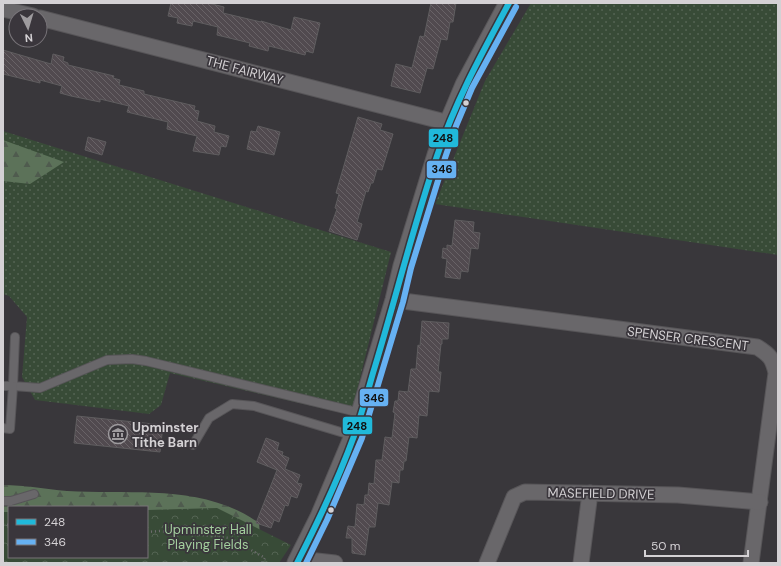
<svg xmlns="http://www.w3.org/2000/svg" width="781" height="566" font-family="'DM Sans',sans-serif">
	<defs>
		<pattern id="grass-dots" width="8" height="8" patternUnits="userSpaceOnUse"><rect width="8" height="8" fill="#384b37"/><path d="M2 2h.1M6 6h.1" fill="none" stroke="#546453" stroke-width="1.8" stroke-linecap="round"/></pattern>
		<pattern id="forest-firs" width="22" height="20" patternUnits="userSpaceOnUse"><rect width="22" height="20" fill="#5c7259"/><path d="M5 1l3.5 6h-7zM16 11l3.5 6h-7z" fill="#4f5b4e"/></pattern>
		<pattern id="park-crowns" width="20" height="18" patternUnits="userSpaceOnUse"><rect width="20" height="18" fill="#384b37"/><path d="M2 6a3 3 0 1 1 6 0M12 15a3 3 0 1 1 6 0" fill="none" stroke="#546453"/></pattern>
		<pattern id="building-back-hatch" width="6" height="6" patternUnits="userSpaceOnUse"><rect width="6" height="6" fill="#514a4f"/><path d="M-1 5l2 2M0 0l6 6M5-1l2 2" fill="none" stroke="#696367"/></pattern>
	</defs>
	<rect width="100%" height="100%" fill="#39373b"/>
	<g fill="url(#grass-dots)">
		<path d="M531 3H778V255L435 204 485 81Z"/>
		<path d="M3 131 391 252 351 415 170 373 161 405 149 414 35 400 22 377 27 317 9 296 3 294Z"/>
	</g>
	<g fill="url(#forest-firs)">
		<path d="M3 140 64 162 30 184 3 181Z"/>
		<path d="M3 485C24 485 45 489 67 491 131 495 203 483 259 523L260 536 147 521V507H9V532L3 533Z"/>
	</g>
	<path fill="url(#park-crowns)" d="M217 508 291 545 279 563H3V512H9V557H147V510Z"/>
	<g fill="url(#building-back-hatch)" stroke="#5f5d5f">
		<path d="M171 3H208L224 7 223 13 261 22V21L291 30 294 17 320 23 313 53 306 51 305 55 269 46 268 51 249 46 250 43 217 35 218 27 193 21 192 26 177 23 178 18 168 16Z"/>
		<path d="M431 3H456L453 22H450L447 40 441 39 433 69 427 68 420 93 391 86 396 64 412 68 420 36 424 37Z"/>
		<path d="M3 50 51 64 53 54 64 57 63 61 68 63V65L114 76 113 78 120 80 119 85 144 91V94L195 106 194 110 199 111 197 121 215 126 214 132 229 136 226 147 221 146 219 155 193 151 197 136 167 129 168 122 127 112 129 106 100 99V102L71 96 60 93 62 86 40 80V83L3 74Z"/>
		<path d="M358 117 382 124 380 130 393 134 382 170 377 169 373 183H371L368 192 366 191 357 222 362 224 357 240 329 231 337 209 335 208 339 194 336 193Z"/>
		<path d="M258 126 280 132 274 155 247 149 251 131 256 132Z"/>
		<path d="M88 137 106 142 102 155 85 150Z"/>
		<path d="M455 220 474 222 473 232 480 233 478 249 471 248 468 272 461 271 460 279 445 277 447 259 442 258 443 248 447 249V245L452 246Z"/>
		<path d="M422 321 449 323 448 339H442V344H441L438 372H441L439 392 429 391 427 416 419 415 417 438 409 437 406 461H404L403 470H400L399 483 392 482 389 505 378 503 375 527H369L365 555 352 553V538H346L348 526 355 527 357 504 364 505 365 495H368L369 483 374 484 376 460H382L385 437 392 438 395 413 393 412 395 401H398L399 391 408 392 411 369H416L418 345 420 346Z"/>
		<path d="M77 416 163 425 160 452 74 443Z"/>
		<path d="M266 438 279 443 277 450 283 452 282 455 289 458 285 469 300 475 297 483 302 484 297 498 291 496 288 506 285 505 279 522 274 520 271 528 256 523 277 470 257 462Z"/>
	</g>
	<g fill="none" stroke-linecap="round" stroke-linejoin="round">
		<defs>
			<g id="service">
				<path d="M15 337 13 386 40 388 107 360 132 359 146 361 361 413"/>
				<path d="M3 386H13L10 429 3 428"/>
				<path d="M193 445 209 418 232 404 254 406 354 436"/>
				<path d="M3 501H11L34 494"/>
			</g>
			<g id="minor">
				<path d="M3 9 33 16"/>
				<path d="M40 18 449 123"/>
				<path d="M395 300 757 347C770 355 773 359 776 373L751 563"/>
				<path d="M299 559 335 563"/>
				<path d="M487 563 514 497 525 492 678 495 760 502"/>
				<path d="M581 563 590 493"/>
			</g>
			<path id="tertiary" d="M297 563 320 517 354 436 395 300 403 266 437 155 449 123 465 85 509 3"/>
		</defs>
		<use href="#service" stroke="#575558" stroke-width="10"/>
		<use href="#minor" stroke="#575558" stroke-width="17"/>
		<use href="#tertiary" stroke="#575558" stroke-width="21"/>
		<g stroke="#6e6d6f" stroke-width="2.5" stroke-dasharray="1 3" stroke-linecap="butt">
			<path d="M3 524 9 525"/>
			<path d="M147 532 160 531 230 538 265 558 262 563"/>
		</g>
		<use href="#service" stroke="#69676a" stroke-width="8"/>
		<use href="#minor" stroke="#69676a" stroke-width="15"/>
		<use href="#tertiary" stroke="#69676a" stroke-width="19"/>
		<defs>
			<path id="bus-1" d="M297 563C318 522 338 480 354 436 361 416 367 394 373 373 395 301 413 227 437 156 455 102 482 53 509 3"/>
			<path id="bus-2" d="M306 563 327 520 362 438 403 302 411 268 445 158 456 126 472 88 516 7"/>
		</defs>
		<use href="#bus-1" stroke="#3a363c" stroke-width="9"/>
		<use href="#bus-2" stroke="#3a363c" stroke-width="9"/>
		<use href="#bus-1" stroke="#20b9da" stroke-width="6"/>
		<use href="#bus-2" stroke="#66b1f2" stroke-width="6"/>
	</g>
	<defs>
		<symbol id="museum-ring" viewBox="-11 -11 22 22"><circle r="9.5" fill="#3a363c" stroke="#9e9b9e" stroke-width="1.5"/><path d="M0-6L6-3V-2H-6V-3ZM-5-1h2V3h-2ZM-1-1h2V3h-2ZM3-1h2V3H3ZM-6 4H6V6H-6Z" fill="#9e9b9e"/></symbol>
	</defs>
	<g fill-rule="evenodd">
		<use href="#museum-ring" x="107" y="423" width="22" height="22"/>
	</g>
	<g fill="#d4d1d4" stroke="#3a363c" stroke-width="1.5">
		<circle cx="466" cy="103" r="3.5"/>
		<circle cx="331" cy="510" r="3.5"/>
	</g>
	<g text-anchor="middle" stroke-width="3.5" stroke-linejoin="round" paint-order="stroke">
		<g font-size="13" fill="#d4d1d4" stroke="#3a363c">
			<text transform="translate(245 70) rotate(15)" y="5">THE FAIRWAY</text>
			<text transform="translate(688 338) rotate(7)" y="5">SPENSER CRESCENT</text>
			<text transform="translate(601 493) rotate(1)" y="5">MASEFIELD DRIVE</text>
		</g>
		<g font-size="13" font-weight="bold" fill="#d4d1d4" stroke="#3a363c" text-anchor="start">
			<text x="132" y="432">Upminster<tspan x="132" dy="15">Tithe Barn</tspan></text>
		</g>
		<g font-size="13" fill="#a3cf9e" stroke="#3a363c">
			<text x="208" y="534">Upminster Hall<tspan x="208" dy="15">Playing Fields</tspan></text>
		</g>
	</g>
	<g stroke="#3a363c" stroke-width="1.5">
		<rect x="428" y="128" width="31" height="20" rx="4" fill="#20b9da"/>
		<rect x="426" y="160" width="31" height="19" rx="4" fill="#66b1f2"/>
		<rect x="359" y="388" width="30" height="19" rx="4" fill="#66b1f2"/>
		<rect x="342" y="416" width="31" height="19" rx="4" fill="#20b9da"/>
	</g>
	<g font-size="11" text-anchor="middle" font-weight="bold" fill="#111">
		<text x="443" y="142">248</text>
		<text x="442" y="173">346</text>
		<text x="374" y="402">346</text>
		<text x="357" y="430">248</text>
	</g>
	<rect width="781" height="566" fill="none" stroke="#d4d1d4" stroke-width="8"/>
	<rect x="8" y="506" width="140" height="52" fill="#3a363c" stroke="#787479"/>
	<rect x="16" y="519" width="20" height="6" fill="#20b9da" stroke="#787479"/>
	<text x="44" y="526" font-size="12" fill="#d4d1d4">248</text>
	<rect x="16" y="539" width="20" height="6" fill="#66b1f2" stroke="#787479"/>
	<text x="44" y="546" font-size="12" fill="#d4d1d4">346</text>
	<g transform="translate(28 28) rotate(175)"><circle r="19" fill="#3a363c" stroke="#787479"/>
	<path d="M0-3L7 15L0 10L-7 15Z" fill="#9e9b9e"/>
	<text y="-6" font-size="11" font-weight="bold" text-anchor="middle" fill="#d4d1d4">N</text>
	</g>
	<path d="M645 550v6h103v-6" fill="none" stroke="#d4d1d4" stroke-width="2"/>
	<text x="651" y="550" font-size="12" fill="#d4d1d4" stroke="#3a363c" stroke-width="3" paint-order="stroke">50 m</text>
</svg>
